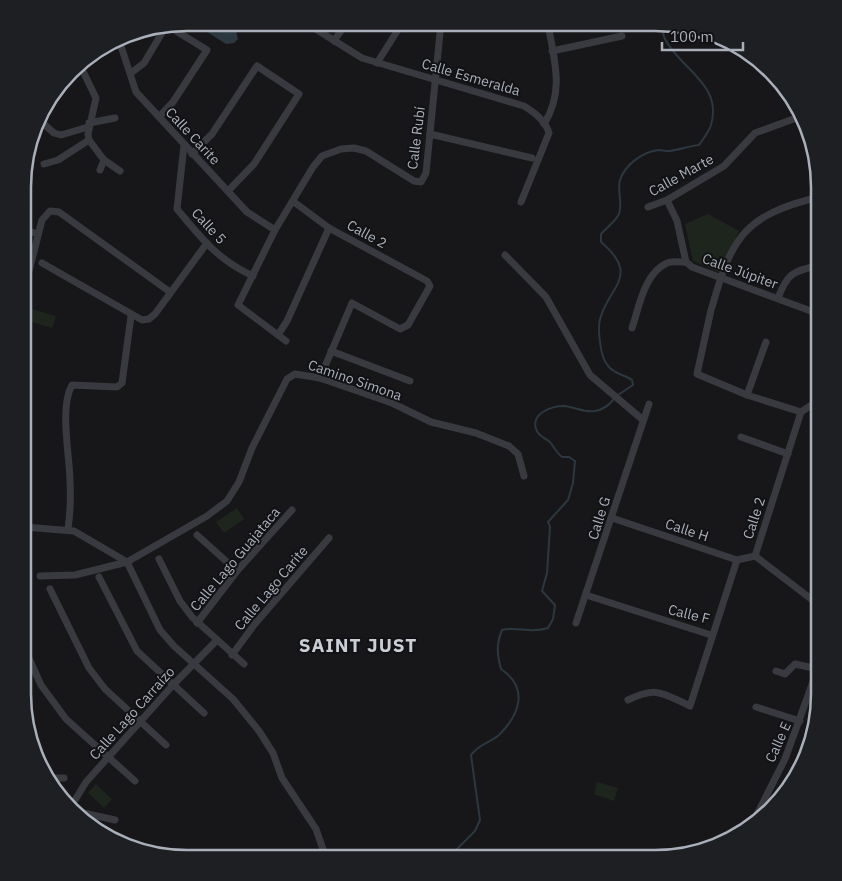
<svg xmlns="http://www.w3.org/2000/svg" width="842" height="881" font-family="'IBM Plex Sans',sans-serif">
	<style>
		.green { fill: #1d251d }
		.water { fill: #2c383f }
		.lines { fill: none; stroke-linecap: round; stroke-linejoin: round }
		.stream { stroke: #2c383f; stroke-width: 2 }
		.minor { stroke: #383a3f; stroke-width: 7 }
		.labels { text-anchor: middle; stroke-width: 4; stroke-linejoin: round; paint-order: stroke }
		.street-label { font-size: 14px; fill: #a9b0ba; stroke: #121215 }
		.district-label { font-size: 19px; font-weight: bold; letter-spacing: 1px; fill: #caced6; stroke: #121215 }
		.rim { fill: none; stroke: #a9b0ba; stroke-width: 2.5 }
	</style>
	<rect width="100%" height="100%" fill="#17171a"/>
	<g class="green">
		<polygon points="708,214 739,231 721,270 718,272 693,261 685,224"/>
		<polygon points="28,308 56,316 52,328 25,320"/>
		<polygon points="237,508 244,519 224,533 216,522"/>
		<polygon points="597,782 618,788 614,801 594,794"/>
		<polygon points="96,784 112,799 104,808 88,793"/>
	</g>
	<polygon class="water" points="193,23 234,23 238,39 234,43 226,44"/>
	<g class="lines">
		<g class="stream">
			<path d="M618,395L633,385L632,380C625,375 615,374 609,367C603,361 601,351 600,342C599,335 598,327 600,319C609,286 641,276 601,242V234C607,227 615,222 619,214C623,204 617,191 620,180C625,165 642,152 658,150C661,150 665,151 669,151C679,150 689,146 699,145C703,139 709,132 711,125C723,84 680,69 665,39C663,35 662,29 661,24"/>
			<path d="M448,858L475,831L480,820L471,755C480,743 490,743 499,735C520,714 529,688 501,669C497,654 496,644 502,630C519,626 529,634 548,628L553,619L555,605L542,591L547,573L550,527L548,522L568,500L573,483L575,461L569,457H562C557,453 554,447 550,442C545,438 538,436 536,429C531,413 552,406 564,406C575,407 585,413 595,411C603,410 609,405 614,399"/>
		</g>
		<g class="minor">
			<path d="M306,23L362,58L524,106C534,112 546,122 549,133L521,202"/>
			<polyline points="119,40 136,92 247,212 275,230"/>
			<polyline points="334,41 346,23"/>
			<polyline points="552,51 622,36"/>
			<polyline points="79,63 96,98 88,134 89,140 104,160 100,170"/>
			<polyline points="377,63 401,25"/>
			<polyline points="131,73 144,63 166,26"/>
			<polyline points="791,95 798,118"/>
			<polyline points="159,117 173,102 207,50 168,26"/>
			<polyline points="39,120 54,133 61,135 88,127"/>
			<polyline points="89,123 115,118"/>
			<path d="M544,124C565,91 554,60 548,24"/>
			<polyline points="430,134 532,158"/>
			<path d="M184,145L177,209C202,239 218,260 253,276"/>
			<polyline points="192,154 212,134 257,66 299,94 254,164 228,191"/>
			<polyline points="104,160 120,171"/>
			<polyline points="44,164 58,160 89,140"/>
			<polyline points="667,200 677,221 686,262 692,267 819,314"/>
			<polyline points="294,202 329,228 427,281 430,286 408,325 400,329 352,303 320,378"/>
			<polyline points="648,207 667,200 724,166 755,133 799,117"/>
			<polyline points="25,230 38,234"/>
			<polyline points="505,255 546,297 590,375 643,420"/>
			<polyline points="42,263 142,320 149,319 155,314 207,243"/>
			<polyline points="25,287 42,220 50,211 59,212 170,292"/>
			<path d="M778,298C788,272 793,272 819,265"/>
			<path d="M712,307C732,236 745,215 819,197"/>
			<polyline points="711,310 697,374 747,395 801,412"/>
			<path d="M632,328C639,308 644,273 667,263C672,261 681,262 686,262"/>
			<polyline points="278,335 287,321 329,228"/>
			<polyline points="286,341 238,305 275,230 313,167 322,156 341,149 354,148 366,151 414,181 421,182 426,173 441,23"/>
			<polyline points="331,351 410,381"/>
			<polyline points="747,395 766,342"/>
			<polyline points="741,437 788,454"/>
			<polyline points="612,518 737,560 755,556"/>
			<polyline points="24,527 74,531 127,562 160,630 174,646 233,699 259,731 273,753 282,778 316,829 326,858"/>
			<path d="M68,529C70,514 71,498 70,482C70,456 59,408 72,385L117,387L122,383L131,316"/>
			<polyline points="197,535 237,571"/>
			<polyline points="755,556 801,412 819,400"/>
			<polyline points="755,556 819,605"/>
			<polyline points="159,559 180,601 192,617 244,664"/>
			<polyline points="40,576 75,575 127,562 207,516 227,501 239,482 252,448 287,379 295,374 320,378 392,403 431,422 476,433 509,446 518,454 524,476"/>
			<polyline points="99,577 137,651 204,713"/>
			<polyline points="50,589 89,668 105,689 166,745"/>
			<polyline points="586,595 711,635"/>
			<polyline points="197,623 237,571 292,510"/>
			<polyline points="576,623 649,404"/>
			<polyline points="23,645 41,685 66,719 135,781"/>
			<polyline points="232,655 254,625 329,538"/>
			<polyline points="776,671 785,674 795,664 818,669"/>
			<path d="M628,700C657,686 662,693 690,706L737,560"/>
			<polyline points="756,707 800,721"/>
			<polyline points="31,730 33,730"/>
			<polyline points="48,778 64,778"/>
			<polyline points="72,805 86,782 173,685 216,641"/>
			<polyline points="79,812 115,820"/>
			<polyline points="751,826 785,759 819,665"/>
		</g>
	</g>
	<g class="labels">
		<g class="street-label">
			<text transform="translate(471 77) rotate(16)" y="5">Calle Esmeralda</text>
			<text transform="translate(193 136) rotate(47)" y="5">Calle Carite</text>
			<text transform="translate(416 138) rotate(-83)" y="5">Calle Rubí</text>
			<text transform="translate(681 175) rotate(-29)" y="5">Calle Marte</text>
			<text transform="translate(209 226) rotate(47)" y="5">Calle 5</text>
			<text transform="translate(367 234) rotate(29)" y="5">Calle 2</text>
			<text transform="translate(740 271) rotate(20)" y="5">Calle Júpiter</text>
			<text transform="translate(355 380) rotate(19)" y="5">Camino Simona</text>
			<text transform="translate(599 518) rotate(-72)" y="5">Calle G</text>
			<text transform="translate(754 518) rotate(-72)" y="5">Calle 2</text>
			<text transform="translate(687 530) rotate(18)" y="5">Calle H</text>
			<text transform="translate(235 559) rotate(-50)" y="5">Calle Lago Guajataca</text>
			<text transform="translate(271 588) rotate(-50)" y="5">Calle Lago Carite</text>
			<text transform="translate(689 614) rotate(14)" y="5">Calle F</text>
			<text transform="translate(132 713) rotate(-48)" y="5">Calle Lago Carraízo</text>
			<text transform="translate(778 742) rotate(-66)" y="5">Calle E</text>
		</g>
		<g class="district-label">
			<text x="358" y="652">SAINT JUST</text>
		</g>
	</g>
	<path d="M0 0H842V881H0ZM187 31H655A156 156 0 0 1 811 187V694A156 156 0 0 1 655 850H187A156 156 0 0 1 31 694V187A156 156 0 0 1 187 31Z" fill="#1e1f22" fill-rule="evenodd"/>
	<path class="rim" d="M187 31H655A156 156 0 0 1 811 187V694A156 156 0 0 1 655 850H187A156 156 0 0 1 31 694V187A156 156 0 0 1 187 31Z"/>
	<path d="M662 42v8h81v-8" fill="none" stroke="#a9b0ba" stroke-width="2.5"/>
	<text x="670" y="42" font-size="15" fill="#a9b0ba" stroke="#121215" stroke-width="4" paint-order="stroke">100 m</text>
</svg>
